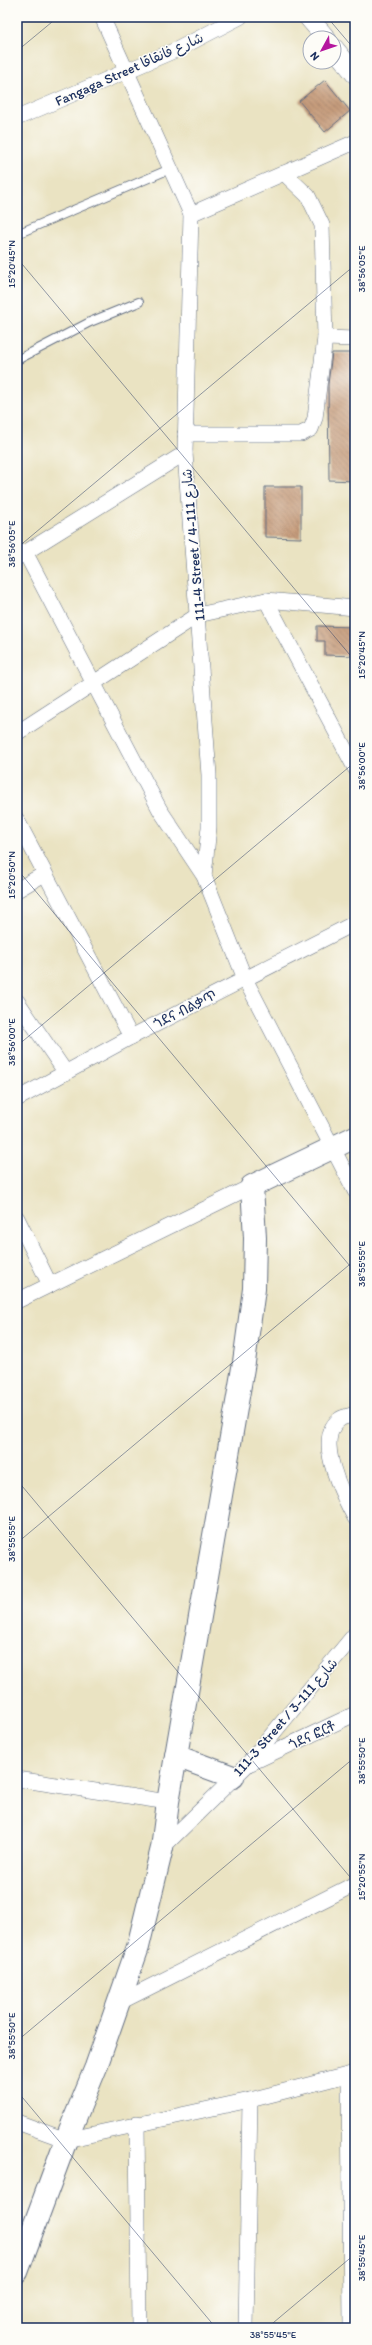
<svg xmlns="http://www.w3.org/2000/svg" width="372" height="2345" font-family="Itim,'Playpen Sans Arabic','Noto Sans Ethiopic',sans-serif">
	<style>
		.building { fill: url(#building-back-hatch) }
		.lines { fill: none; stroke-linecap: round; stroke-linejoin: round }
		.service-casing { stroke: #636e81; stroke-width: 10 }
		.minor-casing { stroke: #636e81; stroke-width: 16 }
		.tertiary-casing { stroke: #636e81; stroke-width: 20 }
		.secondary-casing { stroke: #636e81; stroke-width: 24 }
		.service { stroke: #fff; stroke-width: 8 }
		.minor { stroke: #fff; stroke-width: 15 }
		.tertiary { stroke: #fff; stroke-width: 19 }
		.secondary { stroke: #fff; stroke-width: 22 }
		.ticks { fill: none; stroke: #1b2f5e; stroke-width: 1; stroke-opacity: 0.45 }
		.labels { text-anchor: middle; stroke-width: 3; stroke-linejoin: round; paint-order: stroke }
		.street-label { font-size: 14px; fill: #1b2f5e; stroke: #fdfcf7 }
		.neatline { fill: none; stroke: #1b2f5e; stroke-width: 1.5 }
		.ticks-label { font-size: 10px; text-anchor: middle; fill: #1b2f5e }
	</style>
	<defs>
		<pattern id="building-back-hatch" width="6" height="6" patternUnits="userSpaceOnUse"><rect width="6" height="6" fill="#c69c7c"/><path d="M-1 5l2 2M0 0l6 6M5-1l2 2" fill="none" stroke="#a08069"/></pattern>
	</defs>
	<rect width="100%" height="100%" fill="#fdfcf7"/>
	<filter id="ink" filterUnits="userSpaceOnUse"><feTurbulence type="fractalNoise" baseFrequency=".025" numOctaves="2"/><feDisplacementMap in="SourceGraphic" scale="8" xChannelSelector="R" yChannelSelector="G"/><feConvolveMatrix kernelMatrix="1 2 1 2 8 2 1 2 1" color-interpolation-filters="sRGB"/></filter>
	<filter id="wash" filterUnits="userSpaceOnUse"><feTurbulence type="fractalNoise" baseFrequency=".012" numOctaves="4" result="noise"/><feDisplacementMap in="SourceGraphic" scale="16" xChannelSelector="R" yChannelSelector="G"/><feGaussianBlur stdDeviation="0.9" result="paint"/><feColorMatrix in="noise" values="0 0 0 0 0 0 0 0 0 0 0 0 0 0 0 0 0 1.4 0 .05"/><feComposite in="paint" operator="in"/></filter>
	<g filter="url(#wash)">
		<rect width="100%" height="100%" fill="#eae3c2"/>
		<g id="blocks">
			<g class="building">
				<polygon points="325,80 350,111 325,132 299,101"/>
				<polygon points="332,353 355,353 355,481 329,480 328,384"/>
				<polygon points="265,487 301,487 301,538 265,537"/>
				<polygon points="317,626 355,627 355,656 325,655 325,641 317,641"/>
			</g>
		</g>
	</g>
	<g filter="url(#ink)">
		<use href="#blocks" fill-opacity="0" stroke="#636e81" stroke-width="1"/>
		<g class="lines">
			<defs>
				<g id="service">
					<polyline points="17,234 170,169"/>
					<polyline points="17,360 90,322 139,302"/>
				</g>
				<g id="minor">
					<polyline points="102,17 191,214 185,453 209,775 209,827 204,876"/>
					<polyline points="17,118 178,49 240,17"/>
					<polyline points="191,214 355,142"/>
					<polyline points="325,338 355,339"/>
					<polyline points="185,434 301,434 311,429 315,418 325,338 322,225 308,196 284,173"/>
					<polyline points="25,552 160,810 204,876 245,979 355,1191"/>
					<polyline points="18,557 185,453"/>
					<polyline points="266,600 355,768"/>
					<polyline points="17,733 198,615 266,600 355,608"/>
					<polyline points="17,820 131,1037"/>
					<polyline points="17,890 44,874"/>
					<polyline points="17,1001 66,1073"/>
					<polyline points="17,1099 131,1037 355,923"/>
					<polyline points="17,1218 50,1285"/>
					<polyline points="17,1301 252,1186"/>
					<path d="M355,1414C351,1416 344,1416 340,1419C313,1438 343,1496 355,1518"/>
					<polyline points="251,1763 355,1714"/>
					<polyline points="17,1779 168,1802"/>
					<polyline points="162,1848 247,1765 355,1634"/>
					<polyline points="120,2002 355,1884"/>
					<polyline points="349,2075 351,2328"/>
					<polyline points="17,2122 66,2140 250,2100 355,2073"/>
					<polyline points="137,2123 139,2328"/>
					<polyline points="246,2328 250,2100"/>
				</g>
				<g id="tertiary">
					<polyline points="308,17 326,38"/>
					<polyline points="334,48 355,74"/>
				</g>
				<g id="secondary">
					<polyline points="176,1756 233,1777"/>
					<polyline points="17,2272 66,2140 96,2067 138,1947 162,1848 168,1802 244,1362 254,1289 255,1238 252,1186 355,1137"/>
				</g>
			</defs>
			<use href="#service" class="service-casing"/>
			<use href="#minor" class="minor-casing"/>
			<use href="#tertiary" class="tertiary-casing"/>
			<use href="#secondary" class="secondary-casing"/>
			<use href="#service" class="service"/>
			<use href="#minor" class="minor"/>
			<use href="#tertiary" class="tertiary"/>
			<use href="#secondary" class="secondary"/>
		</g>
	</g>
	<path class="ticks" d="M327,17L355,50M17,51L58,17M17,258L355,661M17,548L355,265M17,869L355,1272M17,1046L355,762M17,1480L355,1883M17,1543L355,1260M17,2041L355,1757M17,2091L216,2328M267,2328L355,2254"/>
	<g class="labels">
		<g class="street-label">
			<text transform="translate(129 69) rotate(-24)" y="5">Fangaga Street شارع فانقاقا</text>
			<text transform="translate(193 545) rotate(-95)" y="5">111-4 Street / شارع 111-4</text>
			<text transform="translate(185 1009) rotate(-27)" y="5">ጎደና ብልቃጥ</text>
			<text transform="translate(285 1717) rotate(-49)" y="5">111-3 Street / شارع 111-3</text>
			<text transform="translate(312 1735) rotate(-25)" y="5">ጎደና ፎርቶ</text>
		</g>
	</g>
	<rect width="372" height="2345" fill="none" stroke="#fdfcf7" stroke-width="44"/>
	<g transform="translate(322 50) rotate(230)"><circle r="19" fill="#fdfcf7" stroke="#a3aaba"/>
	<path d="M0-3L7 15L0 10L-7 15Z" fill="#b5179e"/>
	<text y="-6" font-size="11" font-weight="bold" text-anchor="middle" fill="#1b2f5e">N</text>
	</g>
	<rect x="22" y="22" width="328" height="2301" class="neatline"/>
	<g class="ticks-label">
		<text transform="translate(11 264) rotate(-90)" y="4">15°20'45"N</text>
		<text transform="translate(361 269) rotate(-90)" y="4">38°56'05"E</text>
		<text transform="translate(11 544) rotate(-90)" y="4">38°56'05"E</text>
		<text transform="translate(361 655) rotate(-90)" y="4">15°20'45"N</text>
		<text transform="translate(361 766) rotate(-90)" y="4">38°56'00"E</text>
		<text transform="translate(11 875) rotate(-90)" y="4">15°20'50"N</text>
		<text transform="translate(11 1042) rotate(-90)" y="4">38°56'00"E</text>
		<text transform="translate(361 1264) rotate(-90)" y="4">38°55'55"E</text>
		<text transform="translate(11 1539) rotate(-90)" y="4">38°55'55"E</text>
		<text transform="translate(361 1761) rotate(-90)" y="4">38°55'50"E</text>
		<text transform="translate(361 1877) rotate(-90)" y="4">15°20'55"N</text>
		<text transform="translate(11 2036) rotate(-90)" y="4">38°55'50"E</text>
		<text transform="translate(361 2258) rotate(-90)" y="4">38°55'45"E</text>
		<text x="273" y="2338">38°55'45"E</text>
	</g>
</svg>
